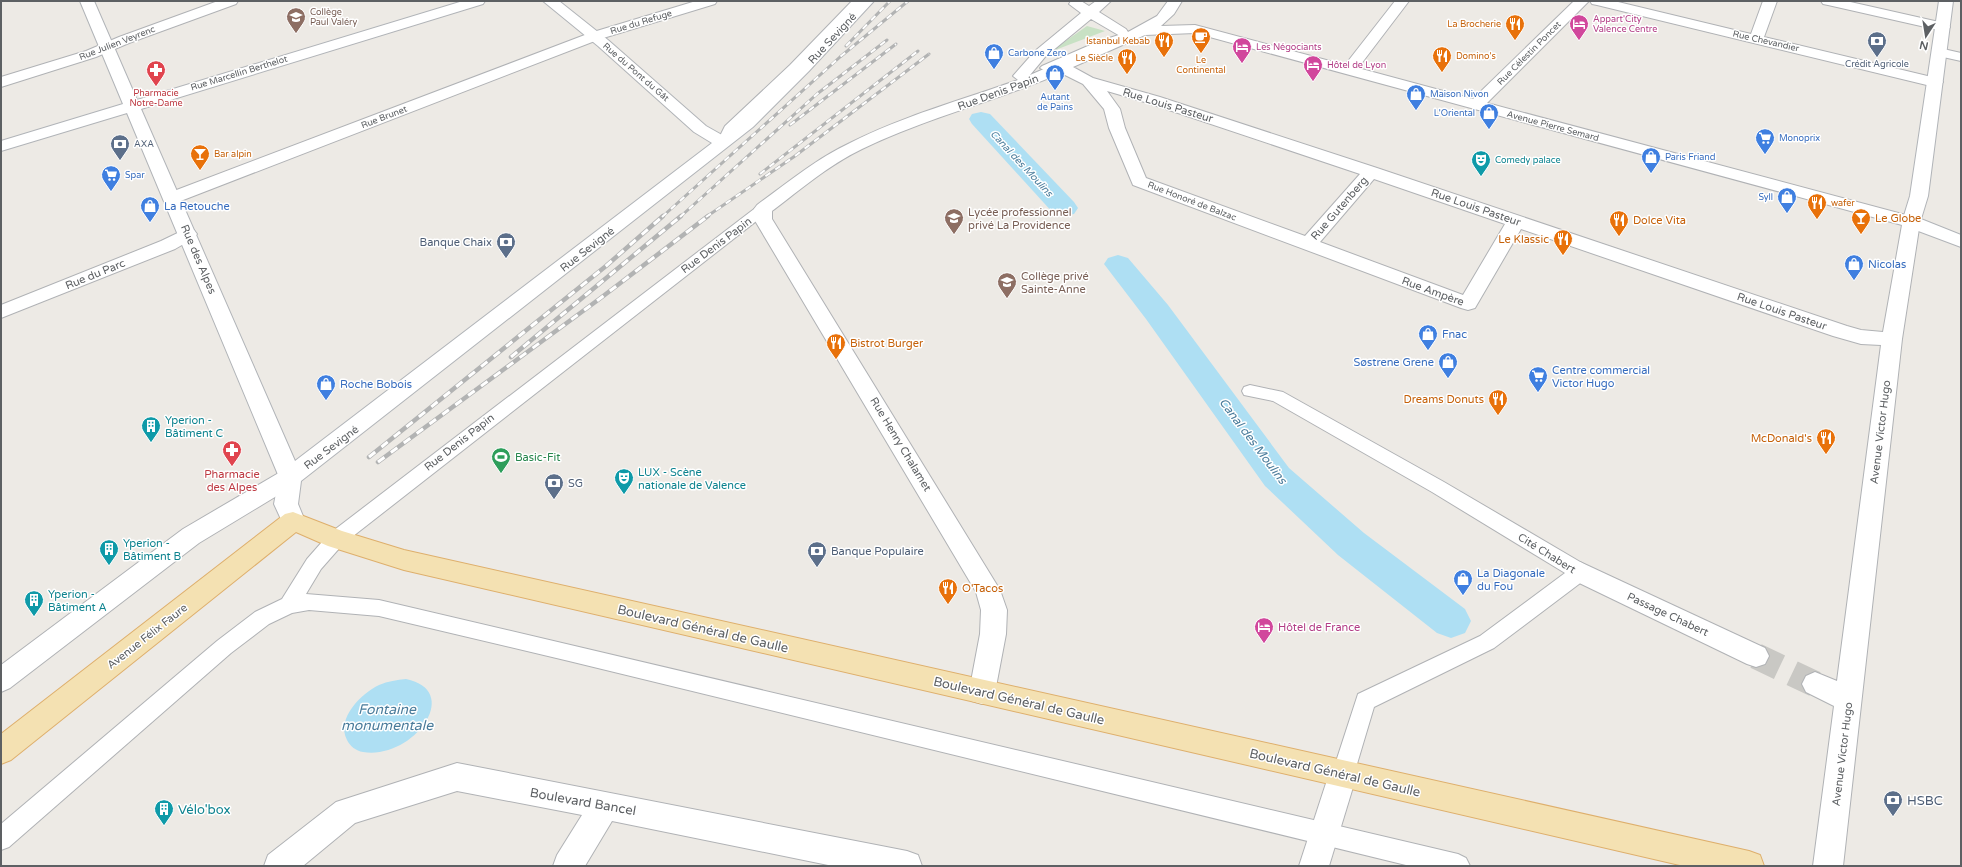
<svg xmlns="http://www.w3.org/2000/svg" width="1962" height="867" font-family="'Varela Round',sans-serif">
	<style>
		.green { fill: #c8e1c4 }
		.water { fill: #aedff3 }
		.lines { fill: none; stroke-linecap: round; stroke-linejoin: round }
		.canal { fill: #aedff3; fill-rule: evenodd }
		.street-tunnel { stroke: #c9c8c4; stroke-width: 26; stroke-dasharray: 26 14; stroke-linecap: butt }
		.lane-casing { stroke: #b0b2b5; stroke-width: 2 }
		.street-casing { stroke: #b0b2b5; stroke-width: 2 }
		.secondary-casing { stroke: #b1b4b8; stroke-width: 2 }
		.primary-casing { stroke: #deaf6c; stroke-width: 2 }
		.lane { fill: #fff; fill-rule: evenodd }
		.street { fill: #fff; fill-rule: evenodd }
		.secondary { fill: #fff; fill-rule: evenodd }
		.primary { fill: #f4e1b2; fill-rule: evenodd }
		.rail-far1-casing { stroke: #b2b3b3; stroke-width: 3 }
		.rail-casing { stroke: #b2b3b3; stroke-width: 4.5 }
		.rail-far1 { stroke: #fff; stroke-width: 2; stroke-dasharray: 6; stroke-linecap: butt }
		.rail { stroke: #fff; stroke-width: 3; stroke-dasharray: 8; stroke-linecap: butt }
		.labels { text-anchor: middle; stroke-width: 3; stroke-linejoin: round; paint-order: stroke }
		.far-education-label { font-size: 9px; fill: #785e54; stroke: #fff; text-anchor: start }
		.far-hotel-label { font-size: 9px; fill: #b23c85; stroke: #fff; text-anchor: start }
		.far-street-label { font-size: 9px; fill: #5d6063; stroke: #fff }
		.far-food-label { font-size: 9px; fill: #c56008; stroke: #fff; text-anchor: end }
		.far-shop-label { font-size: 9px; fill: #366cbe; stroke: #fff; text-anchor: start }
		.far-service-label { font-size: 9px; fill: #4e5e75; stroke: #fff }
		.far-health-label { font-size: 9px; fill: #be3a42; stroke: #fff }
		.far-culture-label { font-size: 9px; fill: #0d838f; stroke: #fff; text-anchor: start }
		.far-water-label { font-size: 10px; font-style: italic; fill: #4a7c9b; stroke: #fff }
		.street-label { font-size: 11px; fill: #5d6063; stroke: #fff }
		.shop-label { font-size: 11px; fill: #366cbe; stroke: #fff; text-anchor: start }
		.education-label { font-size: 11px; fill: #785e54; stroke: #fff; text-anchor: start }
		.food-label { font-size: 11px; fill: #c56008; stroke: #fff; text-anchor: start }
		.service-label { font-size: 11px; fill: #4e5e75; stroke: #fff; text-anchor: start }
		.culture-label { font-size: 11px; fill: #0d838f; stroke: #fff; text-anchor: start }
		.leisure-label { font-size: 11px; fill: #27864d; stroke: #fff; text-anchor: start }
		.health-label { font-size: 11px; fill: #be3a42; stroke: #fff }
		.hotel-label { font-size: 11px; fill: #b23c85; stroke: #fff; text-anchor: start }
		.water-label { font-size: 12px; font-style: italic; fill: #4a7c9b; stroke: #fff }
		.near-street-label { font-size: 13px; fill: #5d6063; stroke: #fff }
		.near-service-label { font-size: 13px; fill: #4e5e75; stroke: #fff; text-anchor: start }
		.near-culture-label { font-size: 13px; fill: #0d838f; stroke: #fff; text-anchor: start }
		.near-water-label { font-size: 14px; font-style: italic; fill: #4a7c9b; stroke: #fff }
	</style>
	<rect width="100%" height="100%" fill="#edeae5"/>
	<polygon class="green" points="1087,26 1105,31 1050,52"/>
	<path class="water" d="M406,679C464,691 413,760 363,752C356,751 350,746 347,740C336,718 361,694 379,685C388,681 397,680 406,679Z"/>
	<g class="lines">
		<g class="canal">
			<polygon points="981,112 990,114 1074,202 1078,208 1074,214 1064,216 1054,214 972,124 969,119 972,114"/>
			<polygon points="1118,255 1128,258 1168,305 1289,468 1364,533 1465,609 1471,621 1465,633 1451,638 1437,633 1338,555 1265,486 1146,319 1104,264 1108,258"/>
		</g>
		<polyline class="street-tunnel" points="1756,656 1815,684"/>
		<defs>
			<g id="lane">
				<polygon points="852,1 863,1 798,69 735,131 727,145 719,145 717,142 725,126 790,65"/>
				<polygon points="1128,32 1132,33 1134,35 1132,37 1105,46 1050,70 1046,71 1040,68 1042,66 1097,42"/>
				<polygon points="763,205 768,206 770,209 768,212 343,544 321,569 306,594 379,600 1458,854 1466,858 1470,866 1410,866 569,661 379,616 309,610 292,613 269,624 231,653 9,847 1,850 1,824 217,641 255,612 282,599 307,559 329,534 758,206"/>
				<polygon points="1250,385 1283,392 1444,482 1587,566 1590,572 1587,578 1494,648 1374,707 1354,774 1351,781 1343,784 1335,781 1332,774 1358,694 1480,636 1565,573 1432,492 1273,401 1244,395 1242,391 1244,387"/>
			</g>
			<g id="street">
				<polygon points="218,1 238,1 236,4 129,43 96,57 1,87 1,77 86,51 119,37"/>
				<polygon points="696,1 717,1 715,4 600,39 178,202 172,203 166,202 163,198 166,194 590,33"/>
				<path d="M1071,1H1081L1089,6L1096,1H1111L1099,12L1126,29L1128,32L1157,16L1168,1H1182L1174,14L1161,26L1195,25L1345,65L1395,1H1409L1358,68L1473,99L1574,1H1589L1487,103L1917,218L1920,222L1902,339L1843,866H1813L1834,706L1806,692L1802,684L1806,676L1815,672L1837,681L1881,345L1861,344L1833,336L1521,229L1475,308L1468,310L1461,308L1133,185L1109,128L1104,109L1083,84L1061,73C996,101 926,118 862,149C829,165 801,189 772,211V219L1000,590L1007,610L1006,634L995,692L992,701L982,704L972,701L969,692L980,634L981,610L976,592L754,219V209L757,205C787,183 816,159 850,143C903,116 962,100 1018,80L1013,76L1035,51L1081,13L1069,4ZM1091,19L1120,36L1030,75L1045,57ZM1195,33L1902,225L1883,332L1861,330L1847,326L1377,168L1160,97L1093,78L1073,67L1145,35ZM1107,91L1148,103L1360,174L1305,236L1146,178L1125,128L1120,109ZM1374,179L1505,224L1463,295L1320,242Z"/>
				<polygon points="1590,1 1614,1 1751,34 1763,1 1777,1 1764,37 1940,79 1943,82 1940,85 1935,87 1597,5 1592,4"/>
				<polygon points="1821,1 1846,1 1948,24 1950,27 1948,30 1943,31 1828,5 1823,4"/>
				<polygon points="1939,48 1961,53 1961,61 1934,55 1932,52 1934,49"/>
				<polygon points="188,228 194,230 197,234 194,238 175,249 1,318 1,305 161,241"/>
				<polygon points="290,468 298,471 301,477 298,483 199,543 10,688 1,692 1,665 183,529 282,471"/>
				<polygon points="1580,562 1765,648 1769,656 1765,664 1756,667 1747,664 1571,579 1568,572 1571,565"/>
				<polygon points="1343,760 1353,764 1357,774 1329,866 1299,866 1329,774 1333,764"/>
				<polygon points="457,763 907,851 918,855 922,866 833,866 612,821 585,866 553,866 557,855 582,815 457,791 355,823 303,866 264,866 268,855 336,802"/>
			</g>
			<g id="secondary">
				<path d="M80,1H94L137,100L463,1H485L483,4L141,109L295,461L712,143L694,132L598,46L543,1H559L608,40L706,126L722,135C773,96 816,47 859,1H874L809,71L753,127L301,481L298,504L305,521L301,528L293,530L285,528L274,504L279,477L127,113L1,151V141L123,104Z"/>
				<polygon points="1939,1 1953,1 1928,196 1921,219 1961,235 1961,247 1905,226 1902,222 1910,196"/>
			</g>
			<polygon id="primary" points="293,512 342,531 404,550 1749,851 1760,855 1764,866 1684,866 404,570 328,546 296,532 11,760 1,764 1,734 285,514"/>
		</defs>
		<use href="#lane" class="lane-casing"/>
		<use href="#street" class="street-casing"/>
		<use href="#secondary" class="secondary-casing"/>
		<use href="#primary" class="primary-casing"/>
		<use href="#lane" class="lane"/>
		<use href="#street" class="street"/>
		<use href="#secondary" class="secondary"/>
		<use href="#primary" class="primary"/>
		<defs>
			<g id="rail-far1">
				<polyline points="846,46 890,1"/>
				<polyline points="790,125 896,44"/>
				<polyline points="760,174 918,51"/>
				<polyline points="662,217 840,57 908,1"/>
				<polyline points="680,217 817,94 887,40"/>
				<polyline points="706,217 795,156 929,54"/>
			</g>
			<g id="rail">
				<polyline points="511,357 681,216"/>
				<polyline points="369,457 606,266 663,216"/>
				<polyline points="378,462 602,297 708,216"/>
			</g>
		</defs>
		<use href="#rail-far1" class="rail-far1-casing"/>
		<use href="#rail" class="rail-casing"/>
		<use href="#rail-far1" class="rail-far1"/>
		<use href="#rail" class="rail"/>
	</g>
	<defs>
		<symbol id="school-pin" viewBox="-11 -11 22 30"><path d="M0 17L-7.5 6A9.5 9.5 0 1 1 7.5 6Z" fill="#8d6e63" stroke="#fff"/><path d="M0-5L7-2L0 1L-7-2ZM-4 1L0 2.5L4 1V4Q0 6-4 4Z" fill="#fff"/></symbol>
		<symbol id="restaurant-pin" viewBox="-11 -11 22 30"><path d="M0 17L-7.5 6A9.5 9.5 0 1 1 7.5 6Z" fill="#e8710a" stroke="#fff"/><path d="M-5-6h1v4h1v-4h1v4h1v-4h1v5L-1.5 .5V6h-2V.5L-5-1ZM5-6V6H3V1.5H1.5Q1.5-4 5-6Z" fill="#fff"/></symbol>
		<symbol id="hotel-pin" viewBox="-11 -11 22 30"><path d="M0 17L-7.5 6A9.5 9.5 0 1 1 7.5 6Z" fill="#d1479c" stroke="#fff"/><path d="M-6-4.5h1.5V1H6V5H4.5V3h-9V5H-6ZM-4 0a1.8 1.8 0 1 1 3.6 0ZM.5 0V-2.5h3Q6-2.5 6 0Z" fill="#fff"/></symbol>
		<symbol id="cafe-pin" viewBox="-11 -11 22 30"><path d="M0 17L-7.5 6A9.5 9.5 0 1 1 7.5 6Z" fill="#e8710a" stroke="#fff"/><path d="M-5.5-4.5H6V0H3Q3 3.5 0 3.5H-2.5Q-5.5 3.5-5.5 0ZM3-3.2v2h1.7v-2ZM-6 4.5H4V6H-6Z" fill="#fff"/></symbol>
		<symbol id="bank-pin" viewBox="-11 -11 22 30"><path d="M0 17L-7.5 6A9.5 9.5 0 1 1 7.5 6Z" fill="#5c6f8a" stroke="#fff"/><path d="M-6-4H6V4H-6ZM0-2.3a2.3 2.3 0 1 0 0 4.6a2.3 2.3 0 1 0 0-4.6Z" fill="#fff"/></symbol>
		<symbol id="shop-pin" viewBox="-11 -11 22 30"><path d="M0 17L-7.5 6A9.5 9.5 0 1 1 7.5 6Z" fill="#3f7fe0" stroke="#fff"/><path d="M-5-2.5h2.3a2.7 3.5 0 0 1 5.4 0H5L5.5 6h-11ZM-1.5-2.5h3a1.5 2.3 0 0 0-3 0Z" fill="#fff"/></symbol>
		<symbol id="pharmacy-pin" viewBox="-11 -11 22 30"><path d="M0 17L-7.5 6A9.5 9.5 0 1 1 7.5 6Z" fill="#e0444e" stroke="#fff"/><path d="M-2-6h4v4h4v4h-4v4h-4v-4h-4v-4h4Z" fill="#fff"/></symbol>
		<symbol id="supermarket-pin" viewBox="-11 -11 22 30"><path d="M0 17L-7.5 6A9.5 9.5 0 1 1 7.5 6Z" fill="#3f7fe0" stroke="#fff"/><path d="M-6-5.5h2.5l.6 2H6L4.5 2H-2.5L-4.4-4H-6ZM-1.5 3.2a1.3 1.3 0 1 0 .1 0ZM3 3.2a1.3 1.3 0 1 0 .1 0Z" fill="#fff"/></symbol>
		<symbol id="bar-pin" viewBox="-11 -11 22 30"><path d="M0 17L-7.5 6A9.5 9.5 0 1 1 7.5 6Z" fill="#e8710a" stroke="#fff"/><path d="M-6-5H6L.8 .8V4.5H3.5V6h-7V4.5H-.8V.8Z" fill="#fff"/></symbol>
		<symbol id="theatre-pin" viewBox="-11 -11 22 30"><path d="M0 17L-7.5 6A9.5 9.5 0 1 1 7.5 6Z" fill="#0f9aa8" stroke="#fff"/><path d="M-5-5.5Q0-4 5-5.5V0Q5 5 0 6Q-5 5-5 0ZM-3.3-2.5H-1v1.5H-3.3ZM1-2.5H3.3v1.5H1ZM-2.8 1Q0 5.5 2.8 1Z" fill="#fff"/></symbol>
		<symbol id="building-pin" viewBox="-11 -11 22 30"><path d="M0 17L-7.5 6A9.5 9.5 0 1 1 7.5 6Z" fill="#0f9aa8" stroke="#fff"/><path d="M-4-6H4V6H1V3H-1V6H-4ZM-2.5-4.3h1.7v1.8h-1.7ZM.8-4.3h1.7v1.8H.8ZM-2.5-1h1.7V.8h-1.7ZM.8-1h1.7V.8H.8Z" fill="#fff"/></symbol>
		<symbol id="stadium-pin" viewBox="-11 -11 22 30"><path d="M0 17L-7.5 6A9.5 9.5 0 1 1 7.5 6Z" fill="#2e9e5b" stroke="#fff"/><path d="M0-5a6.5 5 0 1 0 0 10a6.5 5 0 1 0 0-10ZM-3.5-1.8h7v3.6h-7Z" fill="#fff"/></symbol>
	</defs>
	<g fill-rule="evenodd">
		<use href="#school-pin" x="285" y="6" width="22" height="30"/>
		<use href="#restaurant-pin" x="1504" y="13" width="22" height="30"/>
		<use href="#hotel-pin" x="1568" y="13" width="22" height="30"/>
		<use href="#cafe-pin" x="1190" y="26" width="22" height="30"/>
		<use href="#restaurant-pin" x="1153" y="30" width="22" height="30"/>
		<use href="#bank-pin" x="1866" y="30" width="22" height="30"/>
		<use href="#hotel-pin" x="1231" y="36" width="22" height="30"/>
		<use href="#shop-pin" x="983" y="42" width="22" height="30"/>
		<use href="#restaurant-pin" x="1431" y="45" width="22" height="30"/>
		<use href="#restaurant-pin" x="1116" y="47" width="22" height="30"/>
		<use href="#hotel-pin" x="1302" y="54" width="22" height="30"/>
		<use href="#pharmacy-pin" x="145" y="59" width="22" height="30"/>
		<use href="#shop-pin" x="1044" y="63" width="22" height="30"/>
		<use href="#shop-pin" x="1405" y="83" width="22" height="30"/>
		<use href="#shop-pin" x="1478" y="102" width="22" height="30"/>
		<use href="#supermarket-pin" x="1754" y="127" width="22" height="30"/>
		<use href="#bank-pin" x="109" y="133" width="22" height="30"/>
		<use href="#bar-pin" x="189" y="143" width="22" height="30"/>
		<use href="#shop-pin" x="1640" y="146" width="22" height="30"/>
		<use href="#theatre-pin" x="1470" y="149" width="22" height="30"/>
		<use href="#supermarket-pin" x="100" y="164" width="22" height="30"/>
		<use href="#shop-pin" x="1776" y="186" width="22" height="30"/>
		<use href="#restaurant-pin" x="1806" y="192" width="22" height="30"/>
		<use href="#shop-pin" x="139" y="195" width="22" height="30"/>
		<use href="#school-pin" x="943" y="207" width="22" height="30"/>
		<use href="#bar-pin" x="1850" y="207" width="22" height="30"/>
		<use href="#restaurant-pin" x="1608" y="209" width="22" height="30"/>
		<use href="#restaurant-pin" x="1552" y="228" width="22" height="30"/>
		<use href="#bank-pin" x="495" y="231" width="22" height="30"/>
		<use href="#shop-pin" x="1843" y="253" width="22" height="30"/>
		<use href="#school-pin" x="996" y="271" width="22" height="30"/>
		<use href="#shop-pin" x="1417" y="323" width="22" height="30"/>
		<use href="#restaurant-pin" x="825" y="332" width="22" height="30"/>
		<use href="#shop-pin" x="1437" y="351" width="22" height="30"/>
		<use href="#supermarket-pin" x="1527" y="365" width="22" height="30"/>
		<use href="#shop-pin" x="315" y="373" width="22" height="30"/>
		<use href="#restaurant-pin" x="1487" y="388" width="22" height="30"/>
		<use href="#building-pin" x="140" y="415" width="22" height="30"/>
		<use href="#restaurant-pin" x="1815" y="427" width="22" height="30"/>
		<use href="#pharmacy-pin" x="221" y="439" width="22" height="30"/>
		<use href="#stadium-pin" x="490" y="446" width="22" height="30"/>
		<use href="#theatre-pin" x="613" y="467" width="22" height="30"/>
		<use href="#bank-pin" x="543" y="472" width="22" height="30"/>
		<use href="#building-pin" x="98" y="538" width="22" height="30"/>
		<use href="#bank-pin" x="806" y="540" width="22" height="30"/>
		<use href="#shop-pin" x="1452" y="568" width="22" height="30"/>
		<use href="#restaurant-pin" x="937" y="577" width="22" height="30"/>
		<use href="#building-pin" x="23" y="589" width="22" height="30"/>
		<use href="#hotel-pin" x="1253" y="616" width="22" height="30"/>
		<use href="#bank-pin" x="1882" y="789" width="22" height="30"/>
		<use href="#building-pin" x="153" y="798" width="22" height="30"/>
	</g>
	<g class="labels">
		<g class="far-education-label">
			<text x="310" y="15">Collège<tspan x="310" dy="10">Paul Valéry</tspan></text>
		</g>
		<g class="far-hotel-label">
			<text x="1593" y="22">Appart'City<tspan x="1593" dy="10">Valence Centre</tspan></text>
			<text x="1256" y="50">Les Négociants</text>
			<text x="1327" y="68">Hôtel de Lyon</text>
		</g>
		<g class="far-street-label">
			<text transform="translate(641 22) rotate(-17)" y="3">Rue du Refuge</text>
			<text transform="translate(1766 41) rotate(13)" y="3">Rue Chevandier</text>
			<text transform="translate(117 43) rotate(-21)" y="3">Rue Julien Veyrenc</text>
			<text transform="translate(1529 53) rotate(-45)" y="3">Rue Célestin Poncet</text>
			<text transform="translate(636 72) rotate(41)" y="3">Rue du Pont du Gât</text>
			<text transform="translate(239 73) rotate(-17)" y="3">Rue Marcellin Berthelot</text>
			<text transform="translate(384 117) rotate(-21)" y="3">Rue Brunet</text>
			<text transform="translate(1553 126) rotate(15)" y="3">Avenue Pierre Semard</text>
			<text transform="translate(1192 201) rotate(21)" y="3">Rue Honoré de Balzac</text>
		</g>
		<g class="far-food-label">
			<text x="1501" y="27">La Brocherie</text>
			<text x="1150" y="44">Istanbul Kebab</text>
			<text x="1456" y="59" text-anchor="start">Domino's</text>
			<text x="1113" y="61">Le Siècle</text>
			<text x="1201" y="63" text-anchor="middle">Le<tspan x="1201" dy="10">Continental</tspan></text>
			<text x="214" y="157" text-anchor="start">Bar alpin</text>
			<text x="1831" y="206" text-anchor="start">wafer</text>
		</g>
		<g class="far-shop-label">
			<text x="1008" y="56">Carbone Zero</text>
			<text x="1430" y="97">Maison Nivon</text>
			<text x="1055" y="100" text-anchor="middle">Autant<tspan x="1055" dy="10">de Pains</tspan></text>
			<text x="1475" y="116" text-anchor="end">L'Oriental</text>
			<text x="1779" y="141">Monoprix</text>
			<text x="1665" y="160">Paris Friand</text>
			<text x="125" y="178">Spar</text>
			<text x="1773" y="200" text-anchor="end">Syll</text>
		</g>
		<g class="far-service-label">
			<text x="1877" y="67">Crédit Agricole</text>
			<text x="134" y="147" text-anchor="start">AXA</text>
		</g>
		<g class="far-health-label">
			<text x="156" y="96">Pharmacie<tspan x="156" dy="10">Notre-Dame</tspan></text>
		</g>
		<g class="far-culture-label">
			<text x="1495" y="163">Comedy palace</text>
		</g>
		<g class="far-water-label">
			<text transform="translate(1022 163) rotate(47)" y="4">Canal des Moulins</text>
		</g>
		<g class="street-label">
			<text transform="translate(832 38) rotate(-47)" y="4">Rue Sevigné</text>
			<text transform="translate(998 92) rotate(-20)" y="4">Rue Denis Papin</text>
			<text transform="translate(1168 105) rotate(17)" y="4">Rue Louis Pasteur</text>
			<text transform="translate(1476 207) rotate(19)" y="4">Rue Louis Pasteur</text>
			<text transform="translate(1339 208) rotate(-49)" y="4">Rue Gutenberg</text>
			<text transform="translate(716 245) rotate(-37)" y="4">Rue Denis Papin</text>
			<text transform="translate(587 249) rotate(-38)" y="4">Rue Sevigné</text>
			<text transform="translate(199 259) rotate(67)" y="4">Rue des Alpes</text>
			<text transform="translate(95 274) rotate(-22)" y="4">Rue du Parc</text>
			<text transform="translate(1433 291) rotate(20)" y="4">Rue Ampère</text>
			<text transform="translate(1782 311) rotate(19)" y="4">Rue Louis Pasteur</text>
			<text transform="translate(1880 432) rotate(-83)" y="4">Avenue Victor Hugo</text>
			<text transform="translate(459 442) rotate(-38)" y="4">Rue Denis Papin</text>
			<text transform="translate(901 444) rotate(59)" y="4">Rue Henry Chalamet</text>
			<text transform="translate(331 447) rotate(-37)" y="4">Rue Sevigné</text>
			<text transform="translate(1547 553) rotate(32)" y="4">Cité Chabert</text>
			<text transform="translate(1668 614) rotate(25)" y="4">Passage Chabert</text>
			<text transform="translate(147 636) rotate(-38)" y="4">Avenue Félix Faure</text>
			<text transform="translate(1842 754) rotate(-83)" y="4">Avenue Victor Hugo</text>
		</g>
		<g class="shop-label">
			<text x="164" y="210">La Retouche</text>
			<text x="1868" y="268">Nicolas</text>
			<text x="1442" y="338">Fnac</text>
			<text x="1434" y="366" text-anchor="end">Søstrene Grene</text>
			<text x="1552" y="374">Centre commercial<tspan x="1552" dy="13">Victor Hugo</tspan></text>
			<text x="340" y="388">Roche Bobois</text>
			<text x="1477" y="577">La Diagonale<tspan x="1477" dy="13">du Fou</tspan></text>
		</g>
		<g class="education-label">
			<text x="968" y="216">Lycée professionnel<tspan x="968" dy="13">privé La Providence</tspan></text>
			<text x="1021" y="280">Collège privé<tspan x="1021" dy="13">Sainte-Anne</tspan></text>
		</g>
		<g class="food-label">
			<text x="1875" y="222">Le Globe</text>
			<text x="1633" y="224">Dolce Vita</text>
			<text x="1549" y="243" text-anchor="end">Le Klassic</text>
			<text x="850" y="347">Bistrot Burger</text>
			<text x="1484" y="403" text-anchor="end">Dreams Donuts</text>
			<text x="1812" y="442" text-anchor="end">McDonald's</text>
			<text x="962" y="592">O'Tacos</text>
		</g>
		<g class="service-label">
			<text x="492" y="246" text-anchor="end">Banque Chaix</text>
			<text x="568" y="487">SG</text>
			<text x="831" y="555">Banque Populaire</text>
		</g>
		<g class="culture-label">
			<text x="165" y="424">Yperion -<tspan x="165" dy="13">Bâtiment C</tspan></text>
			<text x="638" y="476">LUX - Scène<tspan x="638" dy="13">nationale de Valence</tspan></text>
			<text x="123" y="547">Yperion -<tspan x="123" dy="13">Bâtiment B</tspan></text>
			<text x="48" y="598">Yperion -<tspan x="48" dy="13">Bâtiment A</tspan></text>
		</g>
		<g class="leisure-label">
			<text x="515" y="461">Basic-Fit</text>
		</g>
		<g class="health-label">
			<text x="232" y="478">Pharmacie<tspan x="232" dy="13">des Alpes</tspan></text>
		</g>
		<g class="hotel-label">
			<text x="1278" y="631">Hôtel de France</text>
		</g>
		<g class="water-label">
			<text transform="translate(1253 441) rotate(53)" y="4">Canal des Moulins</text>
		</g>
		<g class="near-street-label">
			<text transform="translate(703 628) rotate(13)" y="5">Boulevard Général de Gaulle</text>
			<text transform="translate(1019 700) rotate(13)" y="5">Boulevard Général de Gaulle</text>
			<text transform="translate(1335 772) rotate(13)" y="5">Boulevard Général de Gaulle</text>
			<text transform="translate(583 801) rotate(10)" y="5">Boulevard Bancel</text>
		</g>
		<g class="near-service-label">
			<text x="1907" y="805">HSBC</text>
		</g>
		<g class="near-culture-label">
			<text x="178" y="814">Vélo'box</text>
		</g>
		<g class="near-water-label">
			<text x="387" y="714">Fontaine<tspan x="387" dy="16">monumentale</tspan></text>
		</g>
	</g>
	<rect width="1962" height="867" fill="none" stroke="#5d6063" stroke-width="4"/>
	<g transform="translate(1926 36) rotate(192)" stroke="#ffffff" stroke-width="3" paint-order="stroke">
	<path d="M0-3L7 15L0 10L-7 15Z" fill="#5d6063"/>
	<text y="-6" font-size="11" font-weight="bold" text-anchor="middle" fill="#5d6063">N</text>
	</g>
</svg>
